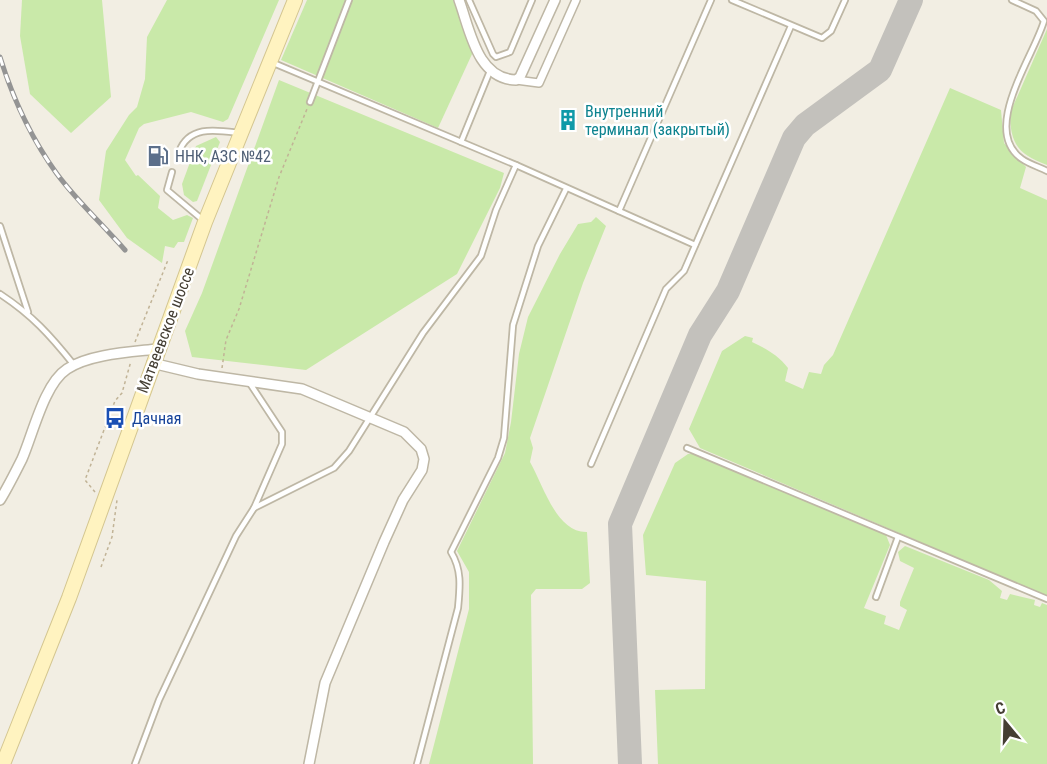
<svg xmlns="http://www.w3.org/2000/svg" width="1047" height="764" font-family="'Roboto Condensed',sans-serif">
	<style>
		.green { fill: #c9e9a9 }
		.lines { fill: none; stroke-linecap: round; stroke-linejoin: round }
		.taxiway { stroke: #c3c1bc; stroke-width: 24 }
		.service-casing { stroke: #beb7a5; stroke-width: 8 }
		.pedestrian-casing { stroke: #beb7a5; stroke-width: 10 }
		.minor-casing { stroke: #beb7a5; stroke-width: 12 }
		.secondary-casing { stroke: #d4c690; stroke-width: 16 }
		.path { stroke: #c1b396; stroke-width: 1.5; stroke-dasharray: 3 3; stroke-linecap: butt }
		.service { stroke: #fff; stroke-width: 4.5 }
		.pedestrian { stroke: #fff; stroke-width: 7 }
		.minor { stroke: #fff; stroke-width: 9 }
		.secondary { stroke: #fff3c0; stroke-width: 14 }
		.rail-casing { stroke: #949494; stroke-width: 5 }
		.rail { stroke: #fff; stroke-width: 3; stroke-dasharray: 9; stroke-linecap: butt }
		.labels { text-anchor: middle; stroke-width: 5; stroke-linejoin: round; paint-order: stroke }
		.culture-label { font-size: 16px; fill: #0d838f; stroke: #fff; text-anchor: start }
		.service-label { font-size: 16px; fill: #4e5e75; stroke: #fff; text-anchor: start }
		.street-label { font-size: 16px; fill: #443e33; stroke: #fff }
		.transit-label { font-size: 16px; fill: #164399; stroke: #fff; text-anchor: start }
	</style>
	<rect width="100%" height="100%" fill="#f2eee3"/>
	<g class="green">
		<polygon points="22,0 102,0 111,97 71,133 30,94 20,36"/>
		<polygon points="167,0 279,0 228,119 223,122 191,112 144,124 139,128 125,160 136,176 138,175 160,196 158,208 173,220 187,215 193,218 184,242 178,242 174,248 165,246 162,263 127,238 99,200 106,151 129,115 137,107 145,79 147,37"/>
		<polygon points="307,0 453,0 473,52 438,128 281,60"/>
		<path d="M1047,29V165C1019,154 1010,145 1010,113Z"/>
		<polygon points="279,80 504,173 500,188 457,274 306,370 192,357 185,331 202,293"/>
		<path d="M950,88L1001,110L1004,143L1026,167L1020,188L1047,200V596L700,448L689,429L722,351L745,336L753,338L752,342C767,349 778,355 788,368L785,381L803,389L809,372L821,374L824,365L833,355Z"/>
		<polygon points="216,137 220,142 197,201 193,202 184,195 182,184 196,146"/>
		<path d="M596,217L606,226L583,283L530,438L533,448L530,462C543,484 556,533 587,532L590,583L582,589H536L531,595L533,764H429L469,609V572L457,551L505,453L511,422L519,354L528,317L560,254L578,224L591,222Z"/>
		<polygon points="688,454 696,454 886,535 890,545 864,608 886,616 884,624 899,630 907,610 900,606 900,602 914,568 900,561 898,552 905,546 989,580 1002,591 1000,598 1007,600 1010,594 1035,600 1034,605 1040,607 1042,603 1047,605 1047,764 658,764 655,690 705,689 706,581 646,575 643,535 675,463"/>
	</g>
	<g class="lines">
		<polyline class="taxiway" points="630,764 620,524 700,335 728,291 794,138 805,125 880,70 911,0"/>
		<defs>
			<g id="service">
				<polyline points="469,0 493,54 496,57 510,52 532,0"/>
				<polyline points="732,0 822,38 831,31 845,0"/>
				<path d="M1012,0L1036,11L1044,21C1034,56 980,130 1022,159C1029,164 1039,167 1047,171"/>
				<polyline points="271,62 516,165 695,245"/>
				<polyline points="310,102 349,0"/>
				<polyline points="461,142 490,71"/>
				<path d="M179,152C189,125 216,130 239,133"/>
				<polyline points="172,172 167,190 204,221"/>
				<polyline points="619,211 711,0"/>
				<polyline points="0,226 28,312"/>
				<path d="M0,294C32,315 50,335 74,365"/>
				<polyline points="249,382 282,432 282,444 254,508"/>
				<polyline points="687,448 1047,599"/>
				<polyline points="591,464 666,289 684,271 791,26"/>
				<polyline points="876,597 898,537"/>
				<polyline points="135,764 159,700 236,536 254,508 334,468 349,451 423,333 481,256 496,210 516,165"/>
				<path d="M417,764L458,608C460,587 462,570 451,552L498,458L504,438L513,325L538,246L566,189"/>
			</g>
			<polyline id="pedestrian" points="516,80 539,83 576,0"/>
			<g id="minor">
				<path d="M459,0C470,30 477,79 516,80L520,77L555,0"/>
				<polyline points="152,363 198,374 302,389 404,432 421,449 424,459 422,470 403,500 384,542 325,683 309,764"/>
				<path d="M0,500C8,487 15,473 22,459C33,434 44,384 67,369C89,354 131,352 157,349"/>
			</g>
			<polyline id="secondary" points="3,764 69,598 205,222 295,0"/>
		</defs>
		<use href="#service" class="service-casing"/>
		<use href="#pedestrian" class="pedestrian-casing"/>
		<use href="#minor" class="minor-casing"/>
		<use href="#secondary" class="secondary-casing"/>
		<g class="path">
			<polyline points="135,342 168,260"/>
			<polyline points="222,368 226,340 239,309 279,177 307,109"/>
			<polyline points="95,492 85,480 115,401 122,393 131,361"/>
			<polyline points="101,567 112,537 117,500"/>
		</g>
		<use href="#service" class="service"/>
		<use href="#pedestrian" class="pedestrian"/>
		<use href="#minor" class="minor"/>
		<use href="#secondary" class="secondary"/>
		<defs>
			<path id="rail" d="M0,57C13,99 31,138 57,174C77,201 103,225 125,250"/>
		</defs>
		<use href="#rail" class="rail-casing"/>
		<use href="#rail" class="rail"/>
	</g>
	<defs>
		<symbol id="building-bare" viewBox="-9 -9 18 18"><path d="M-4-6H4V6H1V3H-1V6H-4ZM-2.5-4.3h1.7v1.8h-1.7ZM.8-4.3h1.7v1.8H.8ZM-2.5-1h1.7V.8h-1.7ZM.8-1h1.7V.8H.8Z" fill="#0f9aa8" stroke="#fff" stroke-width="2.5" paint-order="stroke"/></symbol>
		<symbol id="fuel-bare" viewBox="-9 -9 18 18"><path d="M-5.5-6h7V0h2V4h1.3V-2.5L3-4.5l.8-.8L6-3V5H2.5V1h-1V6h-7ZM-4.2-4.7v3.2H.2V-4.7Z" fill="#5c6f8a" stroke="#fff" stroke-width="2.5" paint-order="stroke"/></symbol>
		<symbol id="bus-bare" viewBox="-9 -9 18 18"><path d="M-5-6H5V4H4V6H2V4H-2V6H-4V4H-5ZM-3.5-4V0h7V-4ZM-3.5 1.2v1.5H-2V1.2ZM2 1.2v1.5H3.5V1.2Z" fill="#1a4fb4" stroke="#fff" stroke-width="2.5" paint-order="stroke"/></symbol>
	</defs>
	<g fill-rule="evenodd">
		<use href="#building-bare" x="553" y="105" width="30" height="30"/>
		<use href="#fuel-bare" x="143" y="141" width="30" height="30"/>
		<use href="#bus-bare" x="100" y="403" width="30" height="30"/>
	</g>
	<g class="labels">
		<g class="culture-label">
			<text x="585" y="117">Внутренний<tspan x="585" dy="18">терминал (закрытый)</tspan></text>
		</g>
		<g class="service-label">
			<text x="175" y="162">ННК, АЗС №42</text>
		</g>
		<g class="street-label">
			<text transform="translate(165 330) rotate(-69)" y="6">Матвеевское шоссе</text>
		</g>
		<g class="transit-label">
			<text x="132" y="424">Дачная</text>
		</g>
	</g>
	<g transform="translate(1005 722) rotate(341)" stroke="#ffffff" stroke-width="4.5" paint-order="stroke">
	<path d="M0-4.5L10 22L0 15L-10 22Z" fill="#443e33"/>
	<text y="-9" font-size="16" font-weight="bold" text-anchor="middle" fill="#443e33">С</text>
	</g>
</svg>
